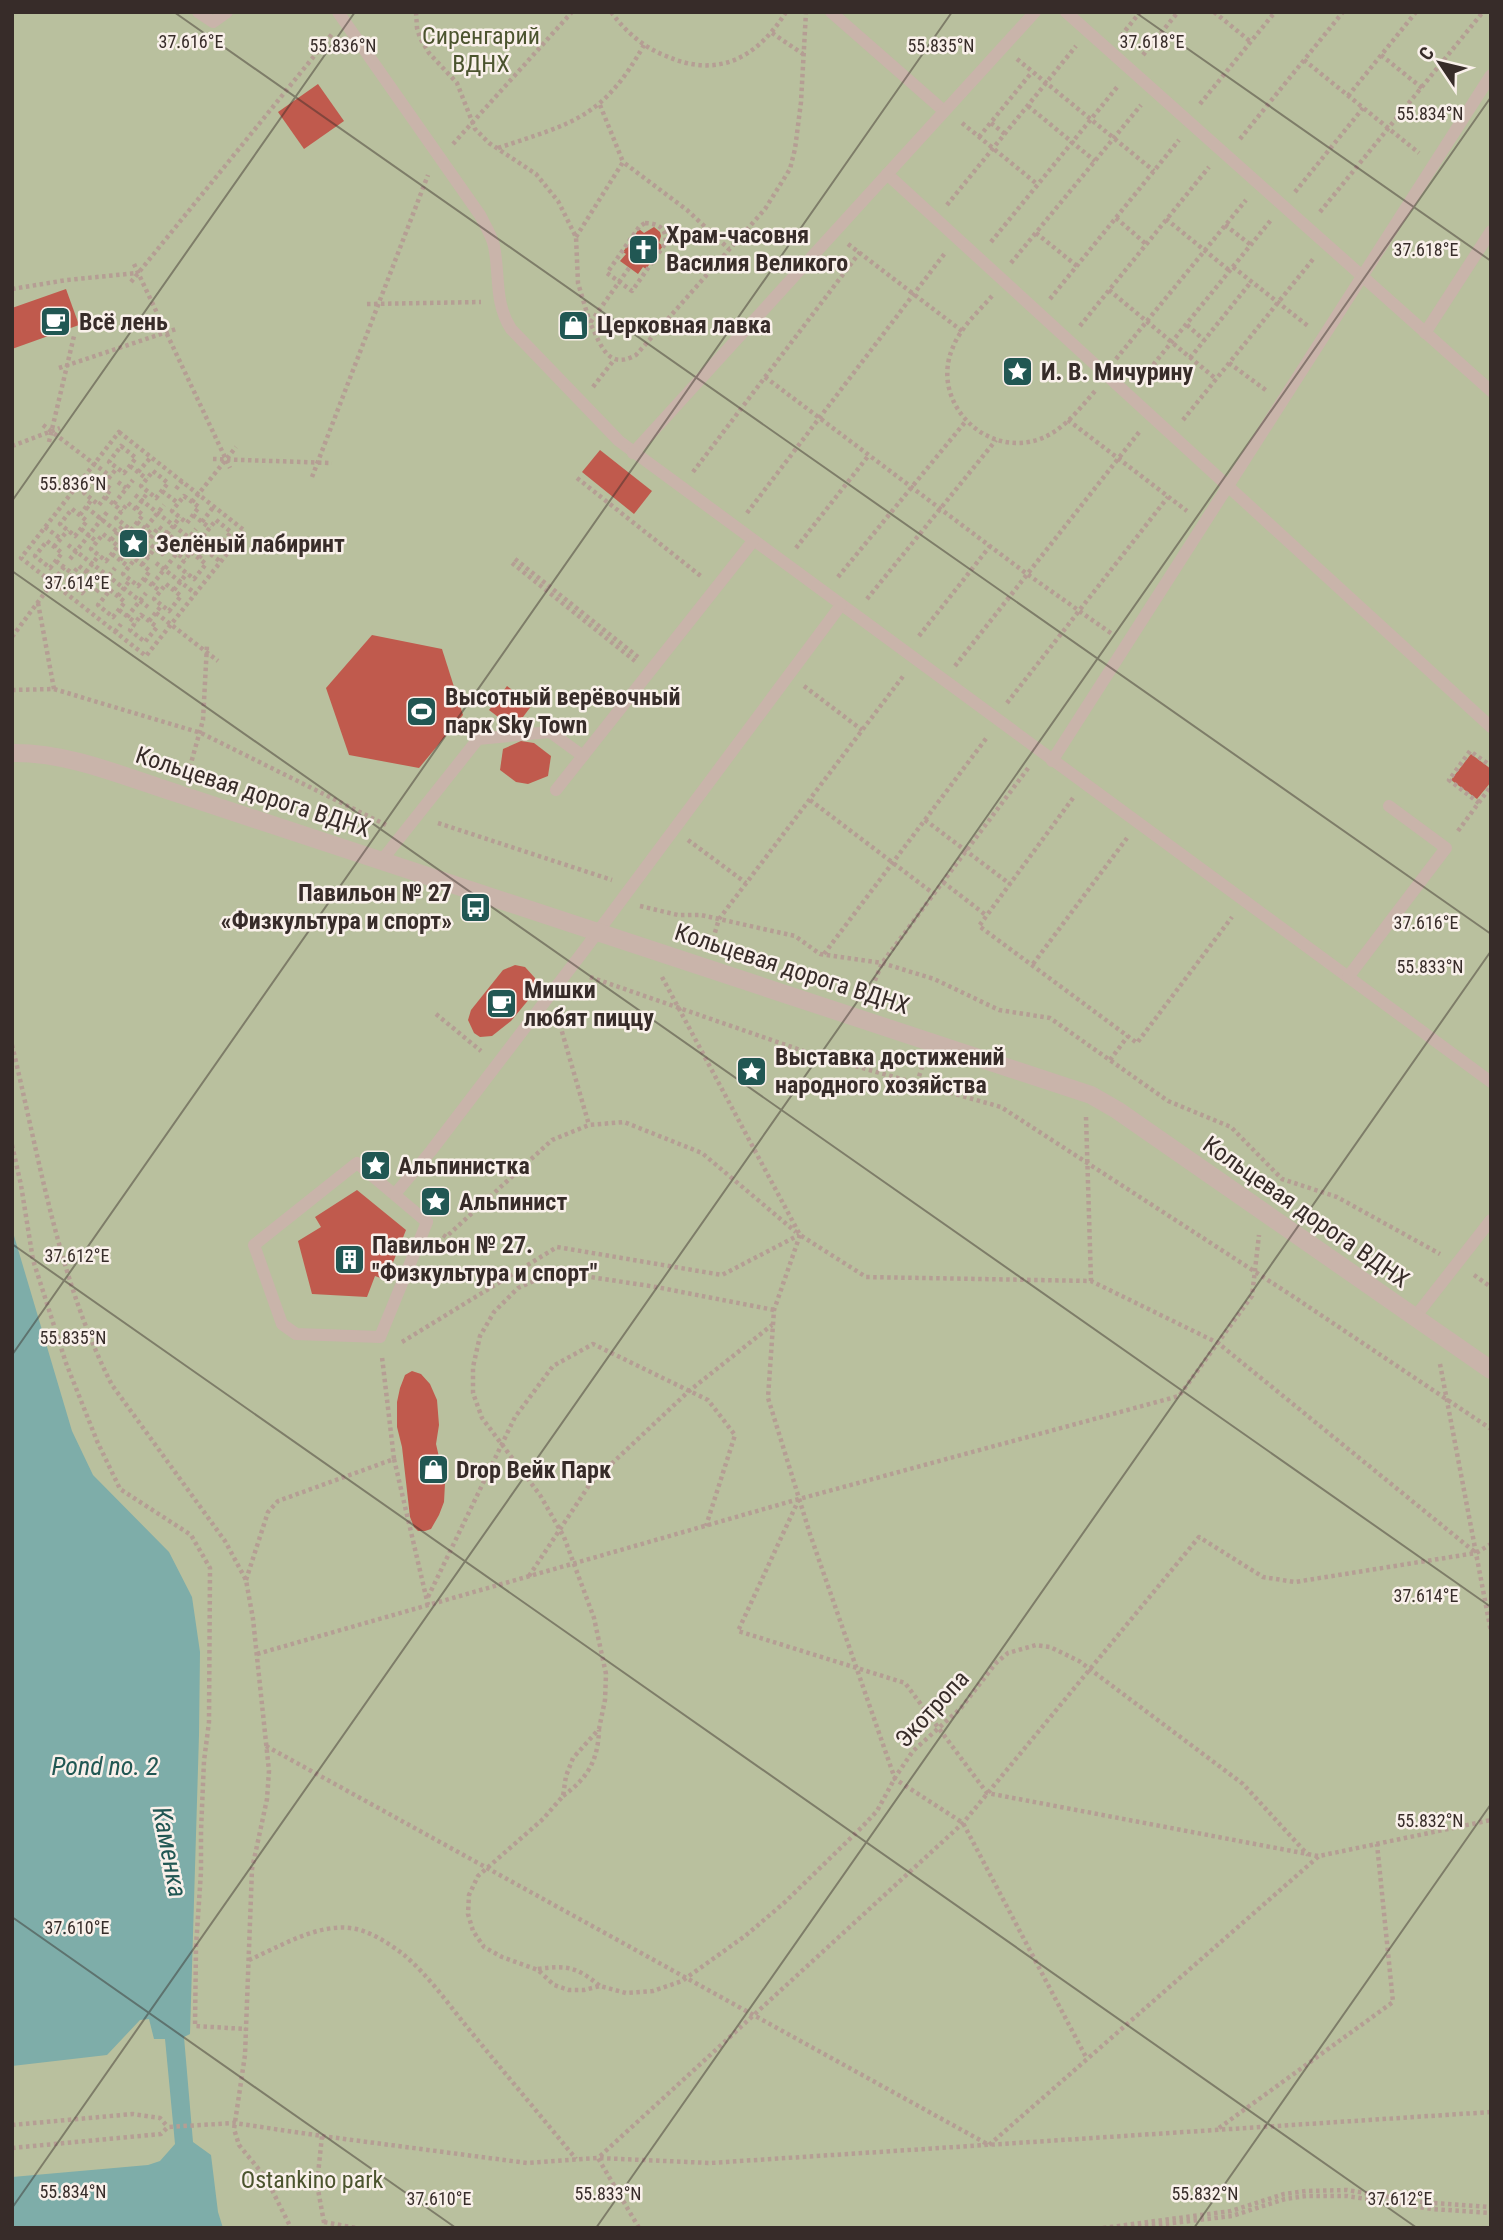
<svg xmlns="http://www.w3.org/2000/svg" width="1503" height="2240" font-family="'Roboto Condensed',sans-serif">
	<style>
		.green { fill: #b9c09e }
		.water { fill: #7eada9 }
		.building { fill: #c05a4d }
		.lines { fill: none; stroke-linecap: round; stroke-linejoin: round }
		.path { stroke: #b59e94; stroke-width: 4.5; stroke-dasharray: 3.5 3.5; stroke-linecap: butt }
		.service { stroke: #c9b4aa; stroke-width: 12 }
		.minor { stroke: #c9b4aa; stroke-width: 18 }
		.ticks { fill: none; stroke: #372c29; stroke-width: 2; stroke-opacity: 0.45 }
		.labels { text-anchor: middle; stroke-width: 5; stroke-linejoin: round; paint-order: stroke }
		.park-label { font-size: 24px; fill: #4b542e; stroke: #f9f0ea }
		.poi-label { font-size: 24px; font-weight: bold; fill: #372c29; stroke: #f9f0ea; text-anchor: start }
		.street-label { font-size: 24px; fill: #372c29; stroke: #f9f0ea }
		.water-label { font-size: 26px; font-style: italic; fill: #215753; stroke: #f9f0ea }
		.ticks-label { font-size: 18px; text-anchor: middle; fill: #372c29; stroke: #f9f0ea; stroke-width: 5; stroke-linejoin: round; paint-order: stroke }
	</style>
	<rect width="100%" height="100%" fill="#f1e6de"/>
	<rect class="green" x="12" y="12" width="1479" height="2216"/>
	<polygon class="water" points="12,1229 72,1431 93,1475 169,1552 192,1597 200,1652 199,1735 190,2034 184,2037 193,2142 211,2155 218,2212 223,2228 12,2228 12,2177 148,2165 160,2161 175,2144 165,2039 154,2039 149,2019 140,2020 107,2055 12,2066"/>
	<g class="building">
		<polygon points="318,84 344,121 304,149 278,112"/>
		<polygon points="654,227 660,232 661,236 659,243 663,246 646,269 643,267 638,274 620,261 626,254 623,252 639,229 644,233"/>
		<polygon points="66,289 79,325 12,349 12,308"/>
		<polygon points="579,315 583,331 568,335 564,319"/>
		<polygon points="600,450 652,491 634,514 582,472"/>
		<polygon points="372,635 442,649 463,715 419,768 349,755 326,688"/>
		<polygon points="507,686 532,705 514,729 489,710"/>
		<polygon points="521,741 534,743 551,756 548,776 528,784 516,782 500,770 503,749"/>
		<polygon points="1471,754 1491,769 1491,782 1477,799 1451,780"/>
		<polygon points="515,965 525,967 535,978 535,989 530,998 511,1021 492,1036 480,1037 474,1033 468,1020 471,1010 503,970"/>
		<polygon points="357,1190 406,1230 386,1280 375,1276 367,1297 312,1294 298,1241 321,1227 315,1217"/>
		<polygon points="412,1371 421,1374 430,1384 437,1400 439,1425 436,1444 445,1483 444,1502 439,1515 431,1529 425,1531 418,1531 414,1527 410,1517 402,1447 397,1427 397,1402 400,1388 405,1375"/>
	</g>
	<g class="lines">
		<g class="path">
			<polyline points="416,12 417,28 420,38 429,53 457,83 475,129 489,143 536,174 558,201 576,237 578,283 590,323"/>
			<path d="M611,12C626,32 643,47 666,56C718,79 757,58 786,12"/>
			<polyline points="1214,12 1251,42"/>
			<polyline points="772,33 803,54"/>
			<polyline points="1121,36 1140,12"/>
			<polyline points="1143,55 1178,12"/>
			<polyline points="1381,55 1422,88"/>
			<polyline points="1017,59 1154,171"/>
			<polyline points="1304,60 1419,153"/>
			<polyline points="1348,96 1416,12"/>
			<polyline points="1200,104 1275,12"/>
			<polyline points="600,105 623,162"/>
			<polyline points="1028,106 1095,161"/>
			<polyline points="962,123 1037,184"/>
			<polyline points="991,123 1005,134"/>
			<polyline points="979,137 1032,72"/>
			<polyline points="1240,139 1343,12"/>
			<polyline points="453,144 572,12"/>
			<path d="M498,148C573,123 603,118 644,45"/>
			<polyline points="1295,192 1363,108"/>
			<polyline points="947,205 1076,46"/>
			<polyline points="1320,212 1483,12"/>
			<polyline points="1116,218 1146,244"/>
			<polyline points="1166,219 1230,271"/>
			<path d="M645,223C659,223 668,230 665,244L632,291L607,273L639,227Z"/>
			<polyline points="1225,225 1251,245"/>
			<polyline points="1036,233 1077,266"/>
			<polyline points="576,237 623,162 687,210 729,249"/>
			<polyline points="991,242 1118,86"/>
			<polyline points="848,244 962,331"/>
			<polyline points="1011,263 1141,105"/>
			<polyline points="134,264 230,468"/>
			<polyline points="1233,267 1308,326"/>
			<path d="M629,268L590,323C601,344 607,371 636,355L765,209L790,169L795,149L801,102L806,12"/>
			<polyline points="131,282 332,34"/>
			<polyline points="12,289 67,280 137,273"/>
			<polyline points="1109,290 1216,379"/>
			<path d="M992,296C978,312 961,327 953,347C929,401 985,459 1040,439C1064,430 1079,409 1096,390"/>
			<polyline points="1050,299 1179,140"/>
			<polyline points="367,304 481,302"/>
			<polyline points="1187,325 1204,340"/>
			<polyline points="1080,326 1209,167"/>
			<polyline points="1190,358 1251,282"/>
			<polyline points="1116,359 1246,200"/>
			<polyline points="1229,363 1267,391"/>
			<polyline points="59,368 176,329"/>
			<polyline points="765,377 1027,574 1112,634"/>
			<polyline points="1140,381 1271,220"/>
			<polyline points="593,387 614,360"/>
			<polyline points="1068,420 1187,511"/>
			<polyline points="1183,420 1314,258"/>
			<polyline points="43,425 110,476"/>
			<polygon points="119,432 245,531 146,656 21,558"/>
			<polyline points="49,442 74,336"/>
			<polyline points="12,446 60,428"/>
			<polygon points="121,446 136,458 124,473 109,462"/>
			<polyline points="213,459 332,463"/>
			<polyline points="130,466 147,479"/>
			<polygon points="153,471 168,483 156,498 141,486"/>
			<polyline points="138,472 151,457"/>
			<polyline points="693,472 860,252"/>
			<polyline points="312,477 428,175"/>
			<polygon points="96,478 111,489 99,505 84,493"/>
			<polyline points="577,478 702,577"/>
			<polyline points="118,482 126,488"/>
			<polyline points="104,484 117,468"/>
			<polyline points="176,489 182,481"/>
			<polyline points="162,491 178,503"/>
			<polyline points="135,495 197,544"/>
			<polygon points="184,496 199,507 187,523 172,511"/>
			<polyline points="105,497 122,511"/>
			<polyline points="192,502 236,447"/>
			<polygon points="128,503 143,515 131,530 116,518"/>
			<polyline points="114,504 133,480"/>
			<polyline points="86,507 149,557"/>
			<polygon points="72,509 87,521 75,536 60,524"/>
			<polyline points="136,509 148,492"/>
			<polyline points="747,513 945,253"/>
			<polyline points="80,515 92,499"/>
			<polyline points="193,515 210,528"/>
			<polygon points="216,520 231,532 219,547 204,535"/>
			<polyline points="137,522 153,535"/>
			<polyline points="202,522 214,506"/>
			<polyline points="45,527 61,539"/>
			<polygon points="159,527 174,539 162,554 147,542"/>
			<polyline points="81,529 97,542"/>
			<polygon points="103,534 118,546 106,561 91,549"/>
			<polyline points="167,534 180,517"/>
			<polyline points="111,540 124,524"/>
			<polygon points="47,541 62,553 50,568 35,556"/>
			<polyline points="68,545 148,607"/>
			<polyline points="168,546 185,560"/>
			<polyline points="54,547 68,530"/>
			<polyline points="796,548 869,455"/>
			<polyline points="205,550 221,562"/>
			<polygon points="191,552 206,564 194,579 179,567"/>
			<polyline points="112,554 129,567"/>
			<polyline points="199,558 212,542"/>
			<polyline points="70,559 108,511"/>
			<polygon points="135,559 150,571 138,586 123,574"/>
			<polyline points="515,559 638,657"/>
			<polyline points="120,560 164,505"/>
			<polyline points="56,561 73,574"/>
			<polyline points="156,563 196,594"/>
			<polyline points="512,563 635,661"/>
			<polyline points="142,565 155,548"/>
			<polygon points="79,566 94,578 82,593 67,581"/>
			<polyline points="86,572 99,555"/>
			<polyline points="838,577 966,421"/>
			<polyline points="144,579 160,591"/>
			<polygon points="166,584 181,596 169,611 154,599"/>
			<polyline points="152,585 196,529"/>
			<polygon points="110,590 125,602 113,617 98,605"/>
			<polyline points="174,590 187,573"/>
			<polyline points="96,592 115,568"/>
			<polyline points="118,596 130,580"/>
			<polyline points="867,599 996,440"/>
			<polyline points="119,610 136,623"/>
			<polyline points="156,613 218,661"/>
			<polygon points="141,615 157,627 145,642 130,630"/>
			<polyline points="127,617 146,593"/>
			<polyline points="149,621 162,605"/>
			<polyline points="115,632 121,624"/>
			<polyline points="919,636 990,546"/>
			<polyline points="12,637 64,567"/>
			<polyline points="955,666 1140,431"/>
			<polyline points="804,686 862,730"/>
			<polyline points="54,689 201,733 386,825"/>
			<polyline points="12,690 54,689 38,603"/>
			<polyline points="1007,703 1168,497"/>
			<polyline points="188,774 203,720 207,645"/>
			<polyline points="1073,798 979,926 1137,1043 1232,917"/>
			<polyline points="810,800 934,894"/>
			<polyline points="1479,803 1449,780 1470,751 1491,766"/>
			<polyline points="925,820 1010,884"/>
			<polyline points="438,823 612,880"/>
			<polyline points="1458,831 1491,786"/>
			<polyline points="688,840 746,883"/>
			<polyline points="943,882 987,916"/>
			<polyline points="640,906 678,915 701,915 795,936 820,954 882,963 934,979 999,1010 1050,1018 1168,1101 1231,1127 1282,1179 1337,1197 1440,1254"/>
			<polyline points="711,946 719,919 904,675"/>
			<polyline points="824,954 988,736"/>
			<polyline points="1033,964 1127,838"/>
			<polyline points="590,977 809,1053 1001,1107 1294,1297 1491,1429"/>
			<polyline points="662,977 800,1235 866,1277 1091,1281 1218,1343 1476,1553"/>
			<polyline points="867,1000 882,963 1029,767"/>
			<polyline points="436,1014 481,1051"/>
			<polyline points="558,1018 589,1125"/>
			<path d="M12,1045C39,1157 59,1282 112,1385L225,1541L246,1580L253,1619L269,1771L267,1799L252,1869L245,2055L234,2129L239,2145L266,2178L291,2228"/>
			<polyline points="1110,1060 1128,1036"/>
			<polyline points="917,1083 923,1064"/>
			<polyline points="1086,1117 1091,1281"/>
			<polyline points="12,1145 21,1185 33,1260 66,1363 97,1441 120,1489 191,1535 210,1568 209,1722 204,1761 201,1831 201,1872 196,1946 195,2026 246,2029"/>
			<polyline points="443,1235 446,1237 552,1140 589,1125 624,1122 702,1153 796,1232"/>
			<polyline points="800,1235 774,1310 768,1398 810,1534 895,1779 963,1823 1087,2059"/>
			<polyline points="1474,1275 1491,1287"/>
			<polyline points="774,1310 656,1287 584,1276 547,1275 518,1288 494,1312 480,1336 473,1367 473,1393 482,1418 540,1495 564,1537 594,1618 606,1674 605,1700 599,1729 573,1758 566,1776 563,1796 543,1819 478,1876 469,1895 468,1914 473,1931 484,1947 502,1957 538,1970 554,1985 569,1990 584,1990 600,1986 626,1993 653,1991 682,1981 745,1936 784,1903 862,1827 877,1811 896,1776 913,1751 961,1708 996,1663 1008,1653 1036,1645 1050,1647 1079,1661 1243,1784 1308,1855"/>
			<polyline points="402,1342 557,1247 722,1275 799,1235"/>
			<polyline points="1440,1364 1491,1632"/>
			<polyline points="394,1459 428,1605"/>
			<polyline points="799,1499 738,1631 905,1683 987,1793 1318,1856"/>
			<polyline points="529,1576 590,1484 689,1391 772,1325"/>
			<polyline points="246,1580 268,1512 278,1501 394,1459 382,1357"/>
			<polyline points="428,1597 515,1417 553,1366 593,1344 708,1400 735,1435 706,1526"/>
			<polyline points="257,1654 799,1499 1179,1396 1252,1296 1259,1235"/>
			<polyline points="266,1746 989,2145 1319,1856 1491,1820"/>
			<path d="M563,1796C588,1778 598,1760 599,1730"/>
			<path d="M249,1960C279,1947 316,1924 350,1928C369,1930 388,1943 403,1954C427,1974 447,2002 467,2027C503,2071 540,2115 576,2159"/>
			<path d="M538,1969C567,1965 577,1967 600,1986"/>
			<polyline points="12,2125 133,2114 160,2118 168,2127"/>
			<polyline points="1219,2128 1393,2002 1377,1844"/>
			<polyline points="322,2136 527,2163 598,2158 710,2163 1491,2112"/>
			<polyline points="12,2148 161,2134 168,2127 234,2123 322,2136 317,2184 325,2228"/>
			<polyline points="324,2222 356,2228"/>
			<polyline points="639,2228 598,2158 963,1823 1199,1537 1263,1577 1295,1582 1476,1553 1491,1544"/>
			<polyline points="1103,2228 1231,2211 1284,2194 1306,2191 1347,2190 1420,2202 1491,2207"/>
			<polyline points="1131,2228 1232,2216 1285,2199 1306,2196 1347,2196 1432,2209 1491,2213"/>
		</g>
		<g class="service">
			<polyline points="198,12 213,22 227,12"/>
			<path d="M338,12L480,215C485,225 492,236 494,246C500,275 494,302 511,329L619,441L1491,1082"/>
			<polyline points="831,12 944,111"/>
			<polyline points="1066,12 1491,391"/>
			<polyline points="887,174 1491,727"/>
			<polyline points="1425,333 1491,231"/>
			<polyline points="633,453 1035,12"/>
			<polyline points="1052,761 1491,75"/>
			<polyline points="556,790 753,541"/>
			<polyline points="382,860 478,739 550,732 583,756"/>
			<polyline points="1348,977 1446,848 1389,806"/>
			<polygon points="357,1163 427,1222 380,1337 296,1334 282,1324 254,1245"/>
			<polyline points="395,1194 431,1151 585,949 841,605"/>
			<polyline points="1415,1317 1491,1220"/>
		</g>
		<path class="minor" d="M12,753C70,752 127,778 182,795L1091,1095L1117,1110L1491,1370"/>
	</g>
	<path class="ticks" d="M174,12L1491,934M1135,12L1491,261M12,501L355,12M12,571L1491,1607M12,1244L1417,2228M12,1355L952,12M12,1917L456,2228M12,2208L1491,97M596,2228L1491,951M1194,2228L1491,1804"/>
	<defs>
		<symbol id="church-square" viewBox="-11 -11 22 22"><rect x="-9" y="-9" width="18" height="18" rx="4" fill="#215753" stroke="#f9f0ea"/><path d="M-1.2-6h2.4v3.5h3.3v2.4h-3.3V6h-2.4V-.1h-3.3v-2.4h3.3Z" fill="#fff"/></symbol>
		<symbol id="cafe-square" viewBox="-11 -11 22 22"><rect x="-9" y="-9" width="18" height="18" rx="4" fill="#215753" stroke="#f9f0ea"/><path d="M-5.5-4.5H6V0H3Q3 3.5 0 3.5H-2.5Q-5.5 3.5-5.5 0ZM3-3.2v2h1.7v-2ZM-6 4.5H4V6H-6Z" fill="#fff"/></symbol>
		<symbol id="shop-square" viewBox="-11 -11 22 22"><rect x="-9" y="-9" width="18" height="18" rx="4" fill="#215753" stroke="#f9f0ea"/><path d="M-5-2.5h2.3a2.7 3.5 0 0 1 5.4 0H5L5.5 6h-11ZM-1.5-2.5h3a1.5 2.3 0 0 0-3 0Z" fill="#fff"/></symbol>
		<symbol id="sight-square" viewBox="-11 -11 22 22"><rect x="-9" y="-9" width="18" height="18" rx="4" fill="#215753" stroke="#f9f0ea"/><path d="M0-6L1.8-2.2L6-1.7L2.9 1.2L3.7 5.4L0 3.3L-3.7 5.4L-2.9 1.2L-6-1.7L-1.8-2.2Z" fill="#fff"/></symbol>
		<symbol id="stadium-square" viewBox="-11 -11 22 22"><rect x="-9" y="-9" width="18" height="18" rx="4" fill="#215753" stroke="#f9f0ea"/><path d="M0-5a6.5 5 0 1 0 0 10a6.5 5 0 1 0 0-10ZM-3.5-1.8h7v3.6h-7Z" fill="#fff"/></symbol>
		<symbol id="bus-square" viewBox="-11 -11 22 22"><rect x="-9" y="-9" width="18" height="18" rx="4" fill="#215753" stroke="#f9f0ea"/><path d="M-5-6H5V4H4V6H2V4H-2V6H-4V4H-5ZM-3.5-4V0h7V-4ZM-3.5 1.2v1.5H-2V1.2ZM2 1.2v1.5H3.5V1.2Z" fill="#fff"/></symbol>
		<symbol id="building-square" viewBox="-11 -11 22 22"><rect x="-9" y="-9" width="18" height="18" rx="4" fill="#215753" stroke="#f9f0ea"/><path d="M-4-6H4V6H1V3H-1V6H-4ZM-2.5-4.3h1.7v1.8h-1.7ZM.8-4.3h1.7v1.8H.8ZM-2.5-1h1.7V.8h-1.7ZM.8-1h1.7V.8H.8Z" fill="#fff"/></symbol>
	</defs>
	<g fill-rule="evenodd">
		<use href="#church-square" x="626" y="232" width="35" height="35"/>
		<use href="#cafe-square" x="38" y="304" width="35" height="35"/>
		<use href="#shop-square" x="556" y="308" width="35" height="35"/>
		<use href="#sight-square" x="1000" y="354" width="35" height="35"/>
		<use href="#sight-square" x="116" y="526" width="35" height="35"/>
		<use href="#stadium-square" x="404" y="694" width="35" height="35"/>
		<use href="#bus-square" x="458" y="890" width="35" height="35"/>
		<use href="#cafe-square" x="484" y="986" width="35" height="35"/>
		<use href="#sight-square" x="734" y="1054" width="35" height="35"/>
		<use href="#sight-square" x="358" y="1148" width="35" height="35"/>
		<use href="#sight-square" x="418" y="1184" width="35" height="35"/>
		<use href="#building-square" x="332" y="1242" width="35" height="35"/>
		<use href="#shop-square" x="416" y="1452" width="35" height="35"/>
	</g>
	<g class="labels">
		<g class="park-label">
			<text x="481" y="44">Сиренгарий<tspan x="481" dy="28">ВДНХ</tspan></text>
			<text x="312" y="2188">Ostankino park</text>
		</g>
		<g class="poi-label">
			<text x="666" y="243">Храм-часовня<tspan x="666" dy="28">Василия Великого</tspan></text>
			<text x="79" y="330">Всё лень</text>
			<text x="597" y="333">Церковная лавка</text>
			<text x="1041" y="380">И. В. Мичурину</text>
			<text x="156" y="552">Зелёный лабиринт</text>
			<text x="445" y="705">Высотный верёвочный<tspan x="445" dy="28">парк Sky Town</tspan></text>
			<text x="452" y="901" text-anchor="end">Павильон № 27<tspan x="452" dy="28">«Физкультура и спорт»</tspan></text>
			<text x="524" y="998">Мишки<tspan x="524" dy="28">любят пиццу</tspan></text>
			<text x="775" y="1065">Выставка достижений<tspan x="775" dy="28">народного хозяйства</tspan></text>
			<text x="398" y="1174">Альпинистка</text>
			<text x="459" y="1210">Альпинист</text>
			<text x="372" y="1253">Павильон № 27.<tspan x="372" dy="28">"Физкультура и спорт"</tspan></text>
			<text x="456" y="1478">Drop Вейк Парк</text>
		</g>
		<g class="street-label">
			<text transform="translate(253 792) rotate(18)" y="8">Кольцевая дорога ВДНХ</text>
			<text transform="translate(792 969) rotate(18)" y="8">Кольцевая дорога ВДНХ</text>
			<text transform="translate(1306 1212) rotate(35)" y="8">Кольцевая дорога ВДНХ</text>
			<text transform="translate(932 1709) rotate(-47)" y="8">Экотропа</text>
		</g>
		<g class="water-label">
			<text x="105" y="1775">Pond no. 2</text>
			<text transform="translate(170 1852) rotate(79)" y="9">Каменка</text>
		</g>
	</g>
	<g class="ticks-label">
		<text x="1152" y="48">37.618°E</text>
		<text x="191" y="48">37.616°E</text>
		<text x="343" y="52">55.836°N</text>
		<text x="941" y="52">55.835°N</text>
		<text x="1430" y="120">55.834°N</text>
		<text x="1426" y="256">37.618°E</text>
		<text x="73" y="490">55.836°N</text>
		<text x="77" y="589">37.614°E</text>
		<text x="1426" y="929">37.616°E</text>
		<text x="1430" y="973">55.833°N</text>
		<text x="77" y="1262">37.612°E</text>
		<text x="73" y="1344">55.835°N</text>
		<text x="1426" y="1602">37.614°E</text>
		<text x="1430" y="1827">55.832°N</text>
		<text x="77" y="1934">37.610°E</text>
		<text x="73" y="2198">55.834°N</text>
		<text x="608" y="2200">55.833°N</text>
		<text x="1205" y="2200">55.832°N</text>
		<text x="439" y="2205">37.610°E</text>
		<text x="1400" y="2205">37.612°E</text>
	</g>
	<rect width="1503" height="2240" fill="none" stroke="#372c29" stroke-width="28"/>
	<g transform="translate(1440 63) rotate(305)" stroke="#f9f0ea" stroke-width="5" paint-order="stroke">
	<path d="M0-5L12 26L0 18L-12 26Z" fill="#372c29"/>
	<text y="-10" font-size="19" font-weight="bold" text-anchor="middle" fill="#372c29">С</text>
	</g>
</svg>
